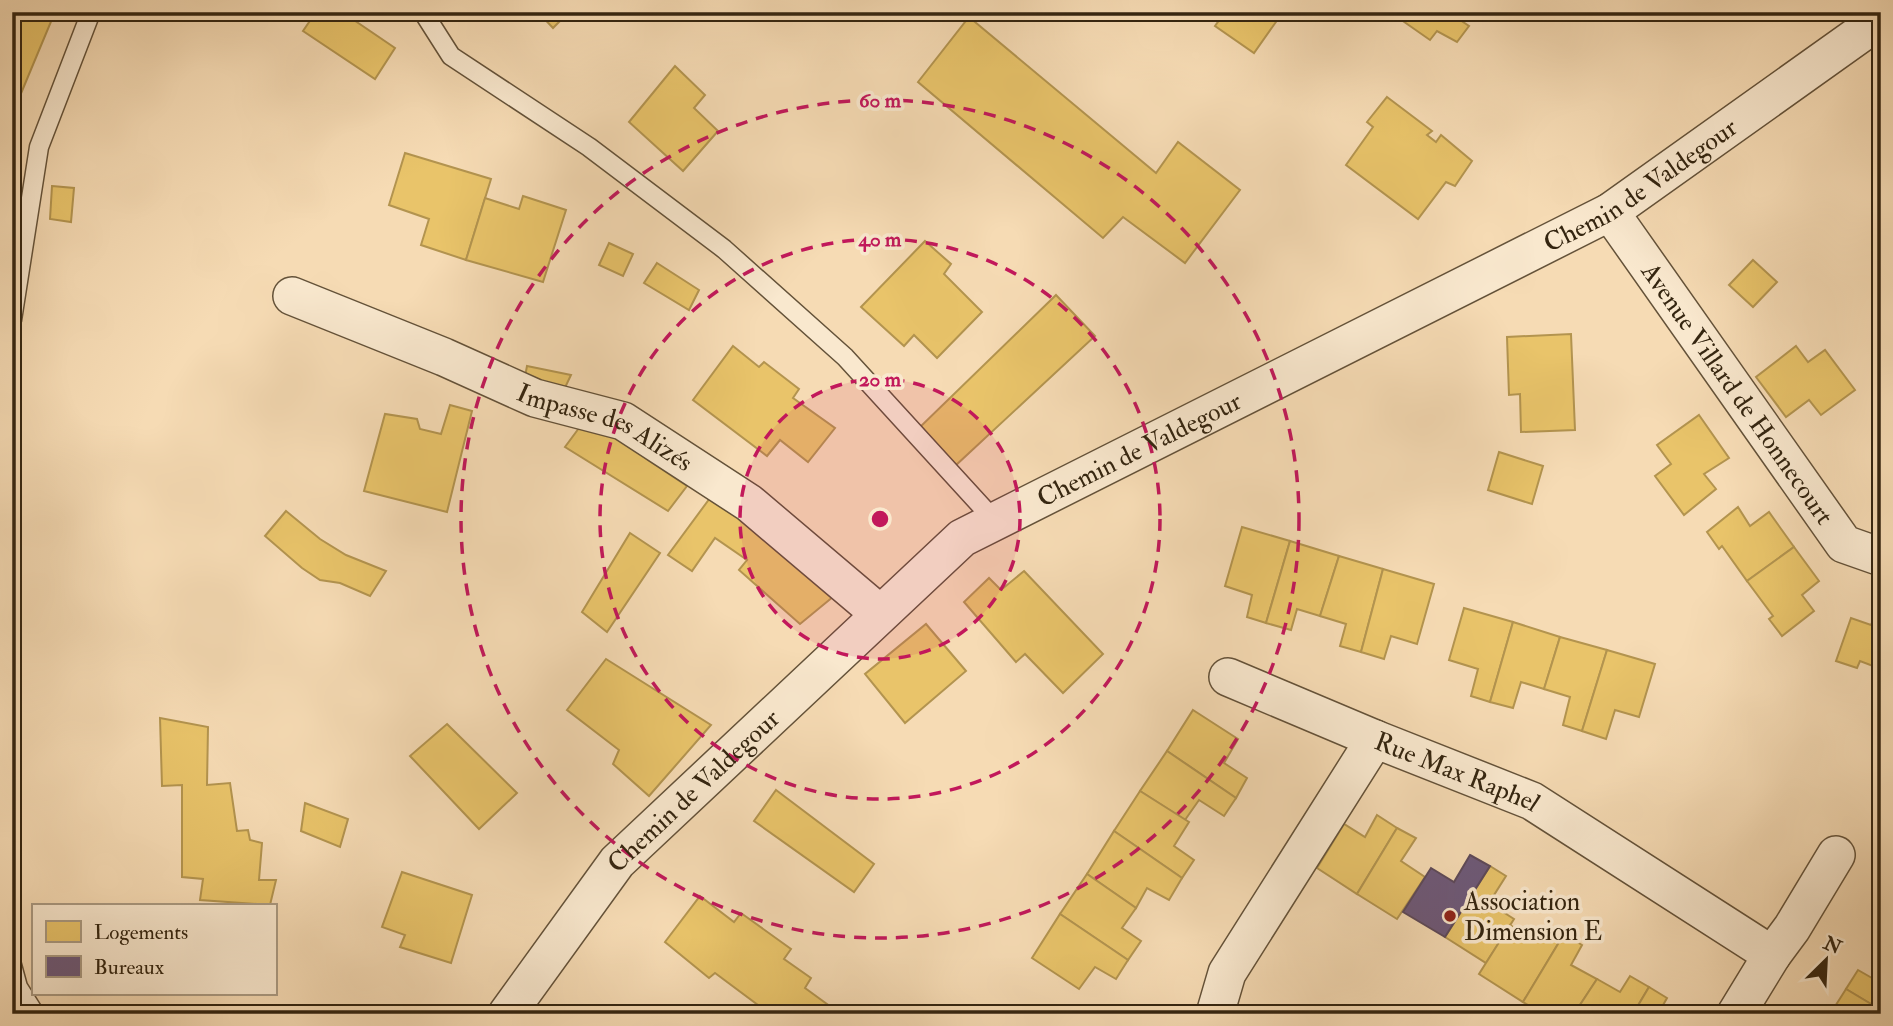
<svg xmlns="http://www.w3.org/2000/svg" width="1893" height="1026" font-family="'IM FELL Double Pica',serif">
	<style>
		.homes { fill: #e9c46a; stroke: #b3944f; stroke-width: 2 }
		.offices { fill: #6d597a; stroke: #5c495a; stroke-width: 2 }
		.lines { fill: none; stroke-linecap: round; stroke-linejoin: round }
		.service-casing { stroke: #645239; stroke-width: 21 }
		.minor-casing { stroke: #645239; stroke-width: 40 }
		.service { stroke: #f9e8ce; stroke-width: 18 }
		.minor { stroke: #f9e8ce; stroke-width: 37 }
		.ring { fill: none; stroke: #c2185b; stroke-width: 3.5; stroke-dasharray: 12 9 }
		.poi-dot { fill: #8f2418; stroke: #f9e8ce; stroke-width: 2.5 }
		.labels { text-anchor: middle; stroke-width: 7; stroke-linejoin: round; paint-order: stroke }
		.street-label { font-size: 26px; fill: #342510; stroke: #f9e8ce }
		.poi-label { font-size: 26px; fill: #342510; stroke: #f9e8ce; text-anchor: start }
		.centre { fill: #c2185b; stroke: #f9e8ce; stroke-width: 3.5 }
		.ring-label { font-size: 21px; text-anchor: middle; font-weight: bold; fill: #c2185b; stroke: #f9e8ce; stroke-width: 7; stroke-linejoin: round; paint-order: stroke }
	</style>
	<rect width="100%" height="100%" fill="#f6dbb4"/>
	<filter id="stains"><feTurbulence type="fractalNoise" baseFrequency=".00286" numOctaves="4"/><feColorMatrix values="0 0 0 0 .2 0 0 0 0 .09 0 0 0 0 .02 0 0 0 .5 -.17"/></filter>
	<radialGradient id="worn" r=".72"><stop offset=".6" stop-color="#630" stop-opacity="0"/><stop offset="1" stop-color="#630" stop-opacity=".3"/></radialGradient>
	<g class="homes">
		<polygon points="12,12 55,12 12,115"/>
		<polygon points="316,12 342,12 395,48 375,79 303,31"/>
		<polygon points="538,12 569,12 553,28"/>
		<polygon points="1225,12 1283,12 1254,53 1215,26"/>
		<polygon points="1390,12 1448,12 1469,26 1457,42 1437,31 1430,40"/>
		<polygon points="969,17 1156,173 1178,142 1240,190 1185,263 1123,217 1103,238 918,82"/>
		<polygon points="675,66 705,95 694,108 718,131 683,171 629,122"/>
		<polygon points="1387,97 1432,131 1427,135 1436,142 1441,135 1472,161 1455,186 1446,182 1418,219 1346,165 1373,127 1367,122"/>
		<polygon points="405,153 491,179 466,260 421,245 429,219 389,205"/>
		<polygon points="52,186 74,188 71,222 50,219"/>
		<polygon points="523,196 566,210 543,282 466,260 485,198 519,209"/>
		<polygon points="925,241 951,264 944,274 982,312 937,358 914,335 904,346 861,307"/>
		<polygon points="609,243 633,254 623,276 599,265"/>
		<polygon points="1753,260 1777,282 1753,307 1729,285"/>
		<polygon points="657,263 699,290 689,310 644,283"/>
		<polygon points="1056,295 1095,336 955,466 918,429"/>
		<polygon points="1571,334 1575,430 1521,432 1520,394 1509,395 1507,337"/>
		<polygon points="733,346 759,367 764,362 799,389 793,398 835,428 808,462 780,440 767,456 693,400"/>
		<polygon points="1796,346 1808,362 1825,350 1855,390 1821,415 1809,400 1786,417 1756,377"/>
		<polygon points="527,366 571,375 561,396 523,387"/>
		<polygon points="450,405 472,411 447,512 364,491 385,414 417,419 420,429 441,434"/>
		<polygon points="1699,415 1729,458 1704,474 1716,489 1684,515 1655,476 1671,464 1657,445"/>
		<polygon points="579,428 622,438 648,460 687,486 668,511 565,447"/>
		<polygon points="1499,452 1543,466 1532,504 1488,490"/>
		<polygon points="710,498 735,512 834,596 800,624 739,570 747,560 715,538 692,571 668,555"/>
		<polygon points="1738,507 1750,526 1769,512 1794,547 1747,581 1722,546 1719,549 1707,532"/>
		<polygon points="286,511 320,539 346,555 386,571 370,596 340,583 320,580 302,568 265,536"/>
		<polygon points="1242,527 1290,541 1266,623 1247,617 1252,595 1225,586"/>
		<polygon points="630,533 660,553 607,632 582,612"/>
		<polygon points="1290,541 1339,556 1320,616 1297,609 1291,630 1266,623"/>
		<polygon points="1794,547 1819,581 1802,595 1814,611 1782,636 1769,619 1773,616 1747,581"/>
		<polygon points="1339,556 1383,569 1361,652 1340,646 1346,624 1320,616"/>
		<polygon points="1383,569 1434,584 1417,644 1391,636 1384,659 1361,652"/>
		<polygon points="1024,571 1103,654 1063,693 1025,654 1016,662 964,602 989,578 1001,590"/>
		<polygon points="1879,605 1881,606 1881,669 1860,661 1857,668 1836,661 1851,618 1871,625"/>
		<polygon points="1464,608 1513,622 1490,702 1471,696 1478,669 1449,660"/>
		<polygon points="1513,622 1560,637 1544,689 1521,682 1513,708 1490,702"/>
		<polygon points="926,624 966,671 905,723 865,674"/>
		<polygon points="1560,637 1607,650 1582,731 1563,725 1570,697 1544,689"/>
		<polygon points="1607,650 1655,664 1639,717 1615,710 1606,739 1582,731"/>
		<polygon points="606,659 711,725 649,796 613,764 619,750 567,710"/>
		<polygon points="1193,710 1238,739 1224,763 1247,778 1236,798 1167,751"/>
		<polygon points="160,718 208,727 207,785 230,783 237,831 248,830 250,840 262,843 259,880 276,880 270,905 200,900 203,879 182,877 182,785 162,786"/>
		<polygon points="447,724 517,793 479,829 410,756"/>
		<polygon points="1167,751 1236,798 1224,816 1199,800 1185,820 1140,791"/>
		<polygon points="776,790 874,864 854,892 754,821"/>
		<polygon points="1140,791 1189,822 1174,846 1194,860 1182,878 1114,831"/>
		<polygon points="305,803 348,819 340,847 301,831"/>
		<polygon points="1377,815 1397,828 1357,894 1317,868 1344,824 1365,837"/>
		<polygon points="1397,828 1416,838 1401,861 1425,877 1397,919 1357,894"/>
		<polygon points="1114,831 1182,878 1169,900 1147,888 1136,908 1087,874"/>
		<polygon points="1490,866 1506,876 1489,903 1514,919 1486,963 1445,937"/>
		<polygon points="402,872 472,895 451,963 400,947 405,935 382,927"/>
		<polygon points="1087,874 1136,908 1122,928 1141,941 1128,960 1060,914"/>
		<polygon points="700,896 734,922 741,913 791,949 784,959 811,978 805,988 831,1007 826,1014 770,1014 715,973 709,978 665,942"/>
		<polygon points="1060,914 1128,960 1116,979 1095,967 1079,989 1032,958"/>
		<polygon points="1510,925 1538,942 1549,925 1564,934 1523,1002 1479,974"/>
		<polygon points="1564,934 1582,945 1571,965 1597,979 1574,1014 1543,1014 1523,1002"/>
		<polygon points="1858,970 1879,982 1881,979 1881,1010 1846,989"/>
		<polygon points="1630,976 1649,987 1633,1014 1574,1014 1597,979 1620,992"/>
		<polygon points="1649,987 1667,998 1658,1014 1633,1014"/>
		<polygon points="1846,989 1881,1010 1881,1014 1843,1014 1834,1008"/>
	</g>
	<polygon class="offices" points="1470,855 1490,866 1445,937 1403,912 1431,868 1454,882"/>
	<g class="lines">
		<defs>
			<g id="service">
				<polyline points="423,12 451,56 589,147 724,249 845,357 995,521"/>
				<polyline points="12,320 39,147 91,12"/>
				<polyline points="12,965 18,987 35,1014"/>
			</g>
			<g id="minor">
				<path id="s1" d="M1610,212L1844,544L1881,557"/>
				<path id="s2" d="M292,296L444,357L535,398L623,421L749,503L880,614"/>
				<polyline points="1228,677 1375,739"/>
				<polyline points="1772,955 1792,928 1836,855"/>
				<path id="s3" d="M507,1014L617,862L962,538L1610,212L1881,19"/>
				<path id="s4" d="M1215,1014L1227,973L1375,739L1532,801L1772,955L1736,1014"/>
			</g>
		</defs>
		<use href="#service" class="service-casing"/>
		<use href="#minor" class="minor-casing"/>
		<use href="#service" class="service"/>
		<use href="#minor" class="minor"/>
	</g>
	<circle cx="880" cy="519" r="140" fill="#c2185b" fill-opacity=".12"/>
	<g class="ring">
		<circle cx="880" cy="519" r="140"/>
		<circle cx="880" cy="519" r="280"/>
		<circle cx="880" cy="519" r="419"/>
	</g>
	<circle class="poi-dot" cx="1450" cy="916" r="7"/>
	<g class="labels">
		<g class="street-label">
			<text dy="9" stroke="none"><textPath href="#s3" startOffset="1426">Chemin de Valdegour</textPath></text>
			<text dy="9" stroke="none"><textPath href="#s1" startOffset="222">Avenue Villard de Honnecourt</textPath></text>
			<text dy="9" stroke="none"><textPath href="#s2" startOffset="340">Impasse des Alizés</textPath></text>
			<text dy="9" stroke="none"><textPath href="#s3" startOffset="859">Chemin de Valdegour</textPath></text>
			<text dy="9" stroke="none"><textPath href="#s4" startOffset="408">Rue Max Raphel</textPath></text>
			<text dy="9" stroke="none"><textPath href="#s3" startOffset="292">Chemin de Valdegour</textPath></text>
		</g>
		<g class="poi-label">
			<text x="1464" y="910">Association<tspan x="1464" dy="30">Dimension E</tspan></text>
		</g>
	</g>
	<circle cx="880" cy="519" r="10" class="centre"/>
	<g class="ring-label">
		<text x="880" y="107">60 m</text>
		<text x="880" y="246">40 m</text>
		<text x="880" y="386">20 m</text>
	</g>
	<rect width="1893" height="1026" fill="none" stroke="#f6dbb4" stroke-width="42"/>
	<rect x="14" y="14" width="1865" height="998" fill="none" stroke="#342510" stroke-width="3.5"/>
	<rect x="21" y="21" width="1851" height="984" fill="none" stroke="#342510" stroke-width="2"/>
	<rect x="32" y="904" width="245" height="91" fill="#f9e8ce" stroke="#aa9a82" stroke-width="2"/>
	<rect x="46" y="921" width="35" height="21" fill="#e9c46a" stroke="#aa9a82" stroke-width="2"/>
	<text x="94" y="939" font-size="21" fill="#342510">Logements</text>
	<rect x="46" y="956" width="35" height="21" fill="#6d597a" stroke="#aa9a82" stroke-width="2"/>
	<text x="94" y="974" font-size="21" fill="#342510">Bureaux</text>
	<g transform="translate(1826 960) rotate(24)" stroke="#f9e8ce" stroke-width="5" paint-order="stroke">
	<path d="M0-5L12 26L0 18L-12 26Z" fill="#342510"/>
	<text y="-10" font-size="19" font-weight="bold" text-anchor="middle" fill="#342510">N</text>
	</g>
	<rect width="100%" height="100%" filter="url(#stains)"/>
	<rect width="100%" height="100%" fill="url(#worn)"/>
</svg>
